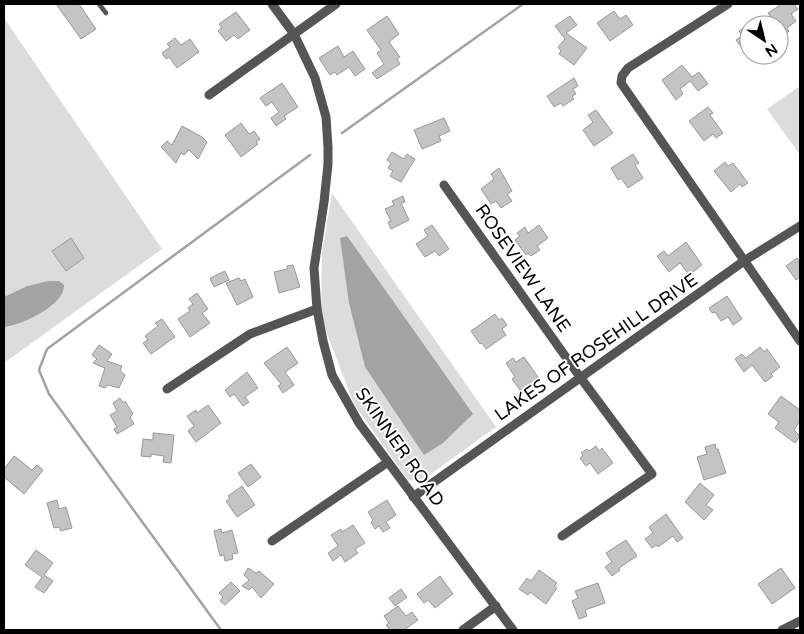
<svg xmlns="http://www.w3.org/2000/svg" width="804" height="634" font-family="'Varela Round',sans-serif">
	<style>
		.green { fill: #dcdcdc; fill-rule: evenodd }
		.water { fill: #a3a3a3 }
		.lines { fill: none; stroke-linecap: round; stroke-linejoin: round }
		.stream { stroke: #a3a3a3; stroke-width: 2.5 }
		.building { fill: #c4c4c4; stroke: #999 }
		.path { stroke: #777; stroke-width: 1; stroke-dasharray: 1 2.5; stroke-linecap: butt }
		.lane { stroke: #555; stroke-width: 4.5 }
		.street { stroke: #555; stroke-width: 9 }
		.labels { text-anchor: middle; stroke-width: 4; stroke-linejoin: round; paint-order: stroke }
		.street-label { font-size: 18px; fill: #000; stroke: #fff }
	</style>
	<rect width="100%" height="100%" fill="#fff"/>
	<g class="green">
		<path d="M4,18L162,249L4,363V327L12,326L48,281L27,286L4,297ZM71,238L84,258L66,271L52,251Z"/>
		<polygon points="800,86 800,155 767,109"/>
		<polygon points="332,193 496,427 421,481 408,480 354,404 321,318 322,252"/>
	</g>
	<g class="water">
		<polygon points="347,236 473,414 443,443 424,455 365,367 349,303 340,238"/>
		<path d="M48,281H59L64,285C65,305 22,325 4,327V297L27,286Z"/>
	</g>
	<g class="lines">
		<g class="stream">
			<polyline points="342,133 523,4"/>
			<polyline points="221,630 49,394 39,370 47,349 310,155"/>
		</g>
	</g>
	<g class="building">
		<polygon points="56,4 79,4 96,29 81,39"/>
		<polygon points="782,4 794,4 798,9 791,14 796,21 787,28 789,31 783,35 779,30 779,25 776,25 768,13"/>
		<polygon points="614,11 620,19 626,15 633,25 610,41 597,23"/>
		<polygon points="236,12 250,30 238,39 234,35 226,41 218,31 222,28 219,24"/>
		<polygon points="387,16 399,34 389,42 400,57 397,59 400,64 377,79 372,73 384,64 377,53 381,50 367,30"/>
		<polygon points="570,16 577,25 566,33 587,48 574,65 559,54 561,51 558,47 565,39 555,26"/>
		<polygon points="749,24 749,46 743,49 736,40 742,36 739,31"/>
		<polygon points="175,38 181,45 190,39 199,52 177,68 169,57 166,59 162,53 170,47 167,44"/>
		<polygon points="338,46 344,57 353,51 365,69 355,76 349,67 337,75 335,72 330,75 319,58"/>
		<polygon points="682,65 692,77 699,72 708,84 698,91 690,81 680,89 683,94 676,100 662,80"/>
		<polygon points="574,78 578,86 573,89 576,94 572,96 574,99 563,106 561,103 554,107 547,96"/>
		<polygon points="282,83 298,107 284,116 286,119 276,126 271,118 279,112 272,102 266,106 260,98"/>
		<polygon points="708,107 713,113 710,115 723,133 716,138 713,134 704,141 689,121"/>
		<polygon points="596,110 613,133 594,146 583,130 593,122 588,115"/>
		<polygon points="444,118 450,131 439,136 441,141 422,149 414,130"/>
		<polygon points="241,123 249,134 254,131 260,139 256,142 258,144 241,157 225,135"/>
		<polygon points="182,126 202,137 207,142 198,159 189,150 184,155 181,153 176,163 161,147 167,141 172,145"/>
		<polygon points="392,152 404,159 407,154 415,159 401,182 390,176 393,171 388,168 391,163 387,160"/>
		<polygon points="633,154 639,163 635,165 643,178 628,188 621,178 618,180 611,168"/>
		<polygon points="725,162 728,166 733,163 748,183 742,187 740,184 731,192 714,171"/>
		<polygon points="499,168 512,191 507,194 512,201 501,208 496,201 491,204 481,189 494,179 491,174"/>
		<polygon points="403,196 405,202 401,203 409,220 391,229 388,222 391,221 385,209 394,205 392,201"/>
		<polygon points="432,225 449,249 439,256 435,251 425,257 416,244 428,236 424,230"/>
		<polygon points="539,225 548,238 537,246 540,250 531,256 528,253 526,255 515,240 520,236 517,233 525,227 528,233"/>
		<polygon points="71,238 84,258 66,271 52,251"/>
		<polygon points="686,242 702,265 689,275 680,263 669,272 657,256 664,251 668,256"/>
		<polygon points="797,258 800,263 800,277 796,280 786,266"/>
		<polygon points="293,265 300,287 279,293 274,272 287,269 287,266"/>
		<polygon points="225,271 229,280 214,287 210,278"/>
		<polygon points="239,278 241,281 245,279 253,297 237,305 226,283"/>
		<polygon points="197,293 208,309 202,313 210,323 190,337 178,319 190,311 188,308 193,304 189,299"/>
		<polygon points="727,296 742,319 733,325 728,317 721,321 715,312 712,313 709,308"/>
		<polygon points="495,314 499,320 502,318 507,325 502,329 506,335 486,349 482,343 480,344 471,331"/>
		<polygon points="162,319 175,337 151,354 143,343 148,340 145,336 158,326 155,323"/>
		<polygon points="99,345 112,354 107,361 122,366 120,371 125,375 119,388 108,385 105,388 99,386 105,368 93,363 97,359 92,355"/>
		<polygon points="287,347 298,363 285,372 294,385 283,393 278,386 281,384 264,363"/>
		<polygon points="760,347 764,352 767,349 780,367 771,374 773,376 765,382 752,365 744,372 735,359 742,354 746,358"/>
		<polygon points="524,357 538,377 520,390 512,379 515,377 506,363 513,358 516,362"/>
		<polygon points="247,372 258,388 245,397 249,402 243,406 234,394 230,397 225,390"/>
		<polygon points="781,396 800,410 800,421 794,430 800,436 795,443 775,428 779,422 768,414"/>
		<polygon points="120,398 123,403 125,401 133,414 130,417 134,424 117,434 114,429 117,427 110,415 117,411 113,403"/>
		<polygon points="208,405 221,423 196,442 188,431 194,426 187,416 196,410 197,413"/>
		<polygon points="153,433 174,435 171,463 163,462 164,456 151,454 151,457 141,456 143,439 153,440"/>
		<polygon points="715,444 716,449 718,449 726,473 704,480 697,457 707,454 705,447"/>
		<polygon points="596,446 599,451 602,448 613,463 598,474 590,463 586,466 580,458 583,455 581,453 587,449 589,451"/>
		<polygon points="14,456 32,470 37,465 43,470 24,494 4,477 4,469"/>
		<polygon points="251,464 261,477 248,487 238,473"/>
		<polygon points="700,483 714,495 706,505 713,510 704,520 685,502"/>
		<polygon points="242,486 255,505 237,517 226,501 230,498 228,496"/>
		<polygon points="57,500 59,509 66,507 72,528 61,531 59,527 54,528 47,503"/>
		<polygon points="387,500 396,515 386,522 390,528 383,532 379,526 375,529 371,522 373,520 368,512"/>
		<polygon points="666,514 683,538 677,542 673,536 658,547 656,545 652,548 645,539 653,533 649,527"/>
		<polygon points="353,525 365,543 355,549 358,553 345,562 341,555 333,561 328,553 338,546 331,535 341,529 342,532"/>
		<polygon points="221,529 222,533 232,530 238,553 232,554 233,559 225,561 224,555 220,556 214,531"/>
		<polygon points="626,540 637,556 619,568 620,570 612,576 605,567 612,562 606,553"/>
		<polygon points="36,550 53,563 44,575 53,581 44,593 35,587 42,577 25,565"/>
		<polygon points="248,568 256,573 259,571 274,584 261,598 252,587 249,590 242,586 249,580 244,575"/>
		<polygon points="781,568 795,588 772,604 758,584"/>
		<polygon points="539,570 557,583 554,586 557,588 546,604 530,592 528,595 519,589 527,578 531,581"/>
		<polygon points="440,576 453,594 435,608 428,600 424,603 417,594"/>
		<polygon points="231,582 240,591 225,605 220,601 223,597 219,593"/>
		<polygon points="598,583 605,603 585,610 587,616 579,619 572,601 578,598 575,591"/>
		<polygon points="401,589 407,597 395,606 389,598"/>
		<polygon points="398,606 406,616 412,612 418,620 404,630 390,630 386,625 389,623 384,616"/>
	</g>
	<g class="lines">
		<polyline class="path" points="28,4 29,5"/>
		<polyline class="lane" points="99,4 106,13"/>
		<g class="street">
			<polyline points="272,4 294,34 315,78 326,117 328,147 328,164 324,202 314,268 317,309 323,341 332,375 359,423 513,630"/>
			<polyline points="728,4 628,68 622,76 621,83 800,341"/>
			<polyline points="209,95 336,4"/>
			<polyline points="444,185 580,377 652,474 562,536"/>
			<polyline points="167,389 250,334 317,309"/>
			<polyline points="413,497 744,261 800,226"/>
			<polyline points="272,541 388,462"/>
			<polyline points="463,630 496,606"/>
			<polyline points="782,630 800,621"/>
		</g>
	</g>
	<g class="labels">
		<g class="street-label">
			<text transform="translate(523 268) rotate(55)" y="6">ROSEVIEW LANE</text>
			<text transform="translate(596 347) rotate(-35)" y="6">LAKES OF ROSEHILL DRIVE</text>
			<text transform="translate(400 447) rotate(55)" y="6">SKINNER ROAD</text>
		</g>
	</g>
	<rect width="804" height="634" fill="none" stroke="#000000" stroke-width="10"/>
	<g transform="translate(764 40) rotate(145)"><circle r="24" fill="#ffffff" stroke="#999999"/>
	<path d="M0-4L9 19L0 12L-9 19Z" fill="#000000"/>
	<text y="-8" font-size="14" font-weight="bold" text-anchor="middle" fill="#000000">N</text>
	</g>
</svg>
